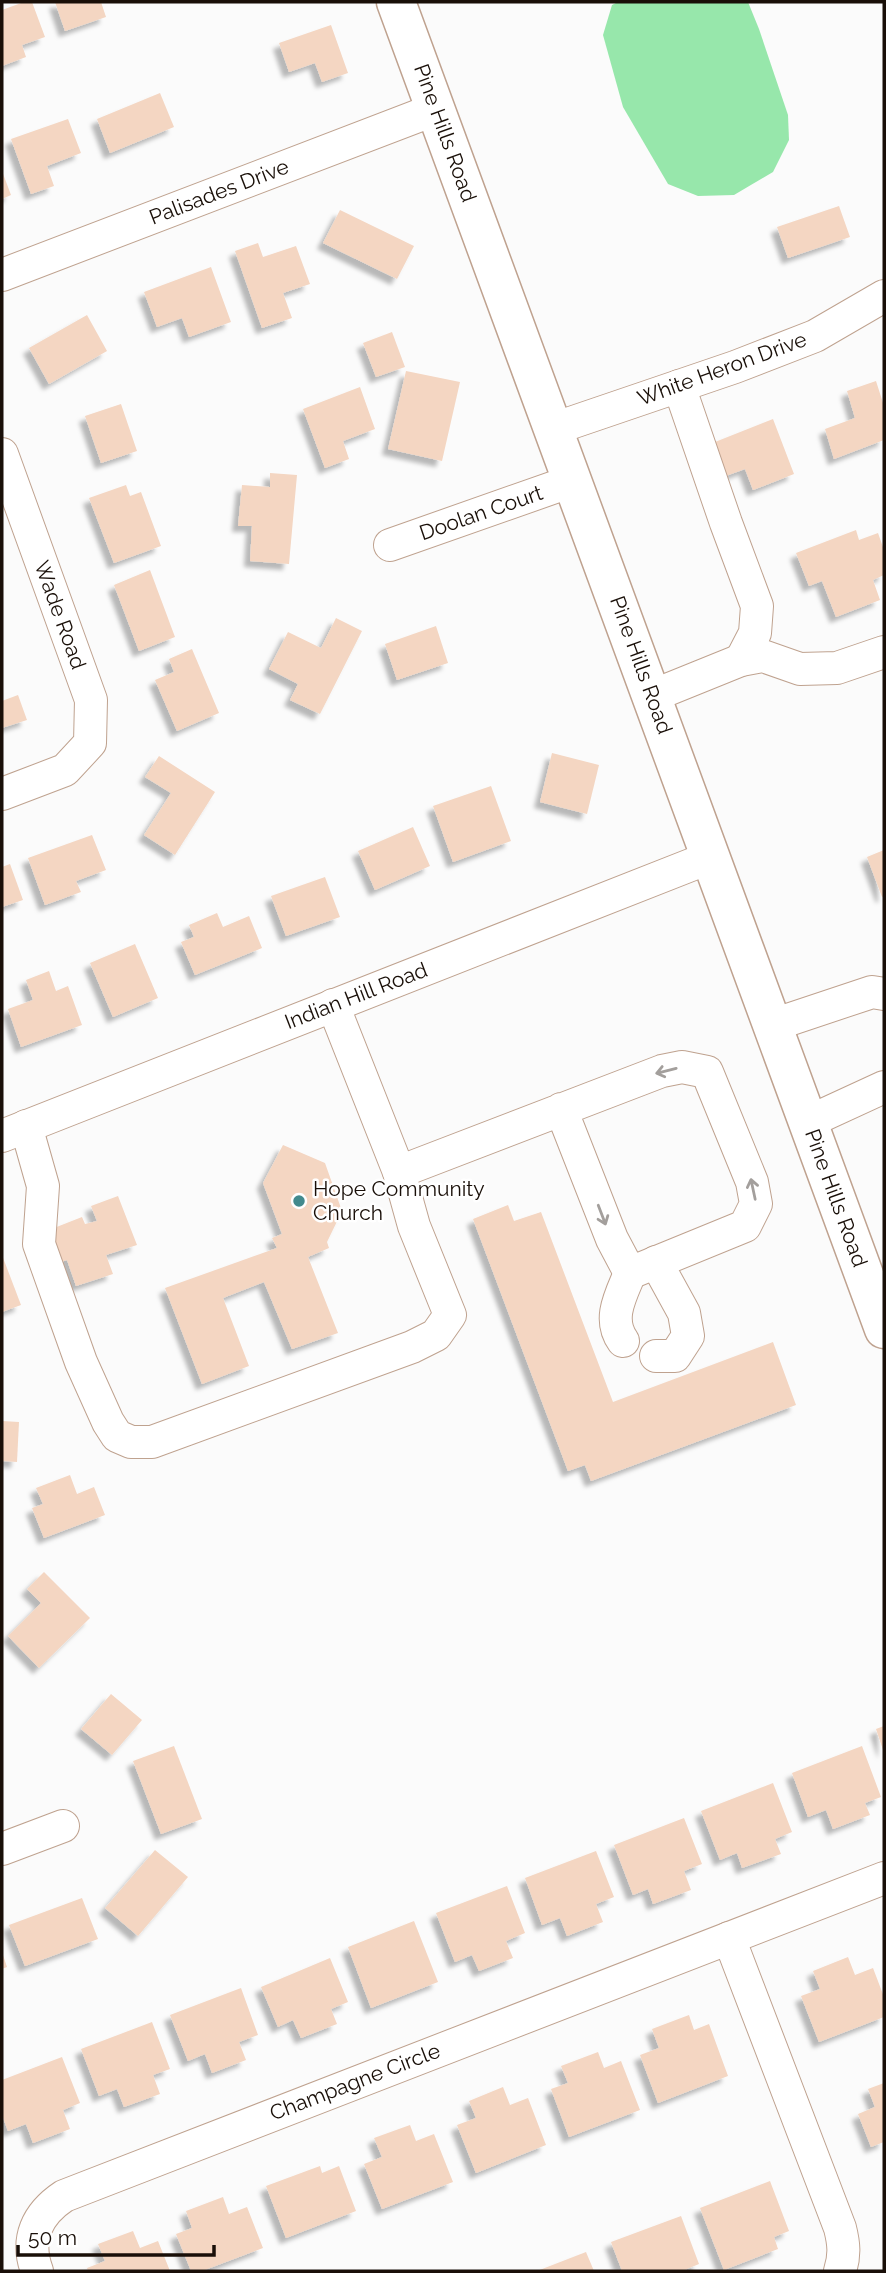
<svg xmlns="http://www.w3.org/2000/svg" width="886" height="2273" font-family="Raleway,sans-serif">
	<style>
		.green { fill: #97e7ab }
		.building { fill: #f4d6c2; filter: url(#shadow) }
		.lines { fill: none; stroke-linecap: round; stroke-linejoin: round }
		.minor-casing { stroke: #bfa28f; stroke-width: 34 }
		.major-casing { stroke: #bfa28f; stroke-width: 41 }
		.minor { stroke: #fff; stroke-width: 32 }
		.major { stroke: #fff; stroke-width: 38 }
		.oneway { stroke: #a39f9c }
		.poi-dot { fill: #428a8d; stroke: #fff; stroke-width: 2.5 }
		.labels { text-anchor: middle; stroke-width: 5; stroke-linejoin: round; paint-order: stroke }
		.street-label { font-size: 21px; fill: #190f08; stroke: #fff }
		.poi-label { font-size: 21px; fill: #190f08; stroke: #fff; text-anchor: start }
	</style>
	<defs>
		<filter id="shadow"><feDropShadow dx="-6" dy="6" stdDeviation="2" flood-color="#0004"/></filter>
	</defs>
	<rect width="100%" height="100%" fill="#fbfbfb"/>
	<polygon class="green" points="618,2 748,2 759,29 788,115 789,140 773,172 734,195 698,196 668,184 623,107 603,35 612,5"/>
	<g class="building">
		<polygon points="24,2 32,2 45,37 22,45 26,57 2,66 2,10"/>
		<polygon points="55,2 101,2 106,17 65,31"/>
		<polygon points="331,25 348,73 322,82 315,63 289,72 279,43"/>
		<polygon points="160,93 174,127 110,153 97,119"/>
		<polygon points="68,119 81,153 47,166 54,186 31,194 11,139"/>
		<polygon points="2,171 11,195 2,199"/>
		<polygon points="839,206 850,237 788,258 777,227"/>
		<polygon points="340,210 414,246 397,279 323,243"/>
		<polygon points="258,243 263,257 296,246 310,284 283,293 292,318 262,328 235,251"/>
		<polygon points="211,267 231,322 189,337 182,318 157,327 144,292"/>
		<polygon points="87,315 107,351 49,384 29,348"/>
		<polygon points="392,332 405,367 376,377 363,343"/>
		<polygon points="406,371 460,382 442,461 388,449"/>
		<polygon points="876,381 884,406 884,440 834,459 825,429 855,418 847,391"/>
		<polygon points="360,387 375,429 343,441 349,459 325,468 303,409"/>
		<polygon points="121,404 137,451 101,463 85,416"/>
		<polygon points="773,419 794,474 753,490 745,469 723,477 710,444"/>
		<polygon points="270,473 297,475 289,564 250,561 252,526 238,526 242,485 270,487"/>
		<polygon points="126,485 130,496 141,492 161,546 114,563 89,498"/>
		<polygon points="856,530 859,540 878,533 884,550 884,575 873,580 880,600 836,617 822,581 809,586 796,553"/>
		<polygon points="150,570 175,637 139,651 114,585"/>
		<polygon points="336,618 362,631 320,714 290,700 298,684 269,669 288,632 321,648"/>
		<polygon points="436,626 448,663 397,680 385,644"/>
		<polygon points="192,649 219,713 177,731 155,680 174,672 169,659"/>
		<polygon points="18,695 27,720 2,728 2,701"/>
		<polygon points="552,753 599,765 587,814 540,802"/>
		<polygon points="159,756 215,792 175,855 144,835 171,793 145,777"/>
		<polygon points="491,786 511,841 453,862 433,806"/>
		<polygon points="413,827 430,866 375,890 358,851"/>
		<polygon points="92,835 106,870 76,881 81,892 45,905 28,858"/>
		<polygon points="884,850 884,896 882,897 867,857"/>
		<polygon points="10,864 23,900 2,907 2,867"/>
		<polygon points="325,877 340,917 286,936 271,896"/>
		<polygon points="217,913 223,927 249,916 262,948 195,975 181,942 194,937 189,925"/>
		<polygon points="135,944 158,998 113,1017 90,963"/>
		<polygon points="49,971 56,991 68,986 82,1025 21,1047 8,1009 33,1000 26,980"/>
		<polygon points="283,1145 325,1163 342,1211 327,1242 329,1248 308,1257 338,1333 292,1349 264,1282 223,1298 249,1366 202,1384 165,1288 277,1248 272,1238 282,1234 263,1183"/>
		<polygon points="118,1196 137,1245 106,1255 113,1274 76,1286 67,1260 61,1262 49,1230 82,1217 85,1224 97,1221 91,1206"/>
		<polygon points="508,1205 514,1221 541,1212 613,1402 773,1342 796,1405 591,1481 585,1465 568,1471 473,1219"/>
		<polygon points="2,1255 21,1305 2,1312"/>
		<polygon points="2,1421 19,1422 17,1462 2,1461"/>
		<polygon points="70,1475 77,1494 94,1487 105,1515 44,1538 32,1508 43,1504 36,1488"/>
		<polygon points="44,1572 90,1618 39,1668 8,1636 41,1603 27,1589"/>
		<polygon points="111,1694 142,1720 112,1755 81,1729"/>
		<polygon points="884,1726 884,1753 876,1729"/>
		<polygon points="174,1746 202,1819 161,1834 133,1761"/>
		<polygon points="862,1746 881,1797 865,1803 870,1815 833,1829 826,1810 808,1817 792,1773"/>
		<polygon points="773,1783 792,1832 775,1839 781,1854 742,1868 737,1853 720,1860 701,1811"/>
		<polygon points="684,1818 702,1864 684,1871 691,1890 653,1904 648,1889 633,1895 614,1845"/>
		<polygon points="155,1850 188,1877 138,1936 105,1908"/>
		<polygon points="596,1851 614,1897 596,1904 603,1922 567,1936 560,1918 542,1925 525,1878"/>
		<polygon points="507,1886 525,1933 506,1941 513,1958 479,1971 472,1955 455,1962 436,1913"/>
		<polygon points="82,1898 98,1939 25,1966 9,1925"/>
		<polygon points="414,1921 438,1982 371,2008 348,1947"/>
		<polygon points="2,1952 7,1967 2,1969"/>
		<polygon points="848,1957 855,1975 873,1968 884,1997 884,2017 819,2042 801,1996 820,1989 813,1971"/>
		<polygon points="330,1958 348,2002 331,2009 337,2024 301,2038 293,2020 278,2027 261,1987"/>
		<polygon points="241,1988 258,2035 239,2042 246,2060 212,2073 205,2054 188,2061 170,2015"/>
		<polygon points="689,2015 694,2030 709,2024 728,2076 658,2103 640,2055 659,2048 652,2029"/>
		<polygon points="152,2022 170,2069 153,2075 160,2094 124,2107 117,2089 99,2096 81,2049"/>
		<polygon points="598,2052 604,2068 621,2061 640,2110 569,2137 551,2089 568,2083 561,2066"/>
		<polygon points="62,2057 80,2103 63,2110 70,2129 33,2143 26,2124 8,2131 2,2115 2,2080"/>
		<polygon points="884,2083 884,2142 871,2147 858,2114 875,2107 868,2089"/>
		<polygon points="503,2087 510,2105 528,2098 546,2145 476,2173 457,2125 476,2118 469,2101"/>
		<polygon points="410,2125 416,2141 434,2134 453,2182 382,2209 364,2164 382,2157 374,2138"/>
		<polygon points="320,2166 322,2173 339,2166 356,2211 286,2238 266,2186"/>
		<polygon points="770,2181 789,2231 774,2237 778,2249 724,2270 700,2208"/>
		<polygon points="223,2197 229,2214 247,2207 263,2248 202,2271 191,2271 176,2234 192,2228 186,2211"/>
		<polygon points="681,2216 699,2264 682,2271 622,2271 611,2242"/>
		<polygon points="133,2231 140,2248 158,2241 170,2271 88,2271 87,2268 105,2261 98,2244"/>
		<polygon points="586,2252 594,2271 537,2271"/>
	</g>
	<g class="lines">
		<defs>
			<g id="minor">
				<polyline points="2,275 436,109"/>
				<polyline points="679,386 726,523 757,606 755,633 741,660"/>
				<polyline points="553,429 735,367 815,336 884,296"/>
				<polyline points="2,454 91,700 90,743 65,770 2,794"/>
				<polyline points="390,545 572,481"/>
				<polyline points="652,696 741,660 763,656 800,669 837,668 884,652"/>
				<polyline points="333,1005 399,1172 662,1071 682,1067 707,1072 752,1182 756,1204 745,1226 630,1273 612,1239 561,1109"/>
				<polyline points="773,1025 872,992 884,994"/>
				<polyline points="808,1122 884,1087"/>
				<polyline points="26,1126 43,1186 39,1244 81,1362 108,1422 117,1436 131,1442 152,1442 412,1347 436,1335 450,1315 414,1226 399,1172"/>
				<polyline points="2,1136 711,857"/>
				<path d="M623,1341C607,1319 621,1295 630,1273"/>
				<polyline points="656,1356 675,1356 688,1336 684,1313 656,1262"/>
				<polyline points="2,1849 63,1826"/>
				<path d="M729,1938L840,2228C844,2244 845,2255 840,2271"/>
				<path d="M37,2271C25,2239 37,2214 64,2196L884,1878"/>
			</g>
			<polyline id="major" points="396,2 884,1329"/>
		</defs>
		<use href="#minor" class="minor-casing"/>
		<use href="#major" class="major-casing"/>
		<use href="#minor" class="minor"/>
		<use href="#major" class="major"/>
	</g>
	<defs><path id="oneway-shaft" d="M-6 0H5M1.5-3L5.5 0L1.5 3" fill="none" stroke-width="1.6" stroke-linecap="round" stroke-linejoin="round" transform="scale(1.75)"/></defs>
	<g class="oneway">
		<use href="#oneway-shaft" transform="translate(666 1071) rotate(166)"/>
		<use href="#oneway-shaft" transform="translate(753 1189) rotate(-102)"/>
		<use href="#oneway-shaft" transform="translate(602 1215) rotate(69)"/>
	</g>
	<circle class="poi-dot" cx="299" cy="1201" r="7"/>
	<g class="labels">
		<g class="street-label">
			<text transform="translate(445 133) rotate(70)" y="7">Pine Hills Road</text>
			<text transform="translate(219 192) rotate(-21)" y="7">Palisades Drive</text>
			<text transform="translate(722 369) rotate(-20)" y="7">White Heron Drive</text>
			<text transform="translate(481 513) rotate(-19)" y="7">Doolan Court</text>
			<text transform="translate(60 615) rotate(70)" y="7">Wade Road</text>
			<text transform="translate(641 665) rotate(70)" y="7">Pine Hills Road</text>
			<text transform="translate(356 996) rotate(-21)" y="7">Indian Hill Road</text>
			<text transform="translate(836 1198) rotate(70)" y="7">Pine Hills Road</text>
			<text transform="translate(355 2082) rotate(-21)" y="7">Champagne Circle</text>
		</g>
		<g class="poi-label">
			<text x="313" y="1196">Hope Community<tspan x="313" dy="24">Church</tspan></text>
		</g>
	</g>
	<rect width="886" height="2273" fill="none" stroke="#190f08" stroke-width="7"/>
	<path d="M18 2245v10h196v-10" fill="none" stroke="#190f08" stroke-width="3.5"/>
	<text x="28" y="2245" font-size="21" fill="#190f08" stroke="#ffffff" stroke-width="5" paint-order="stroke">50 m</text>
</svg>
